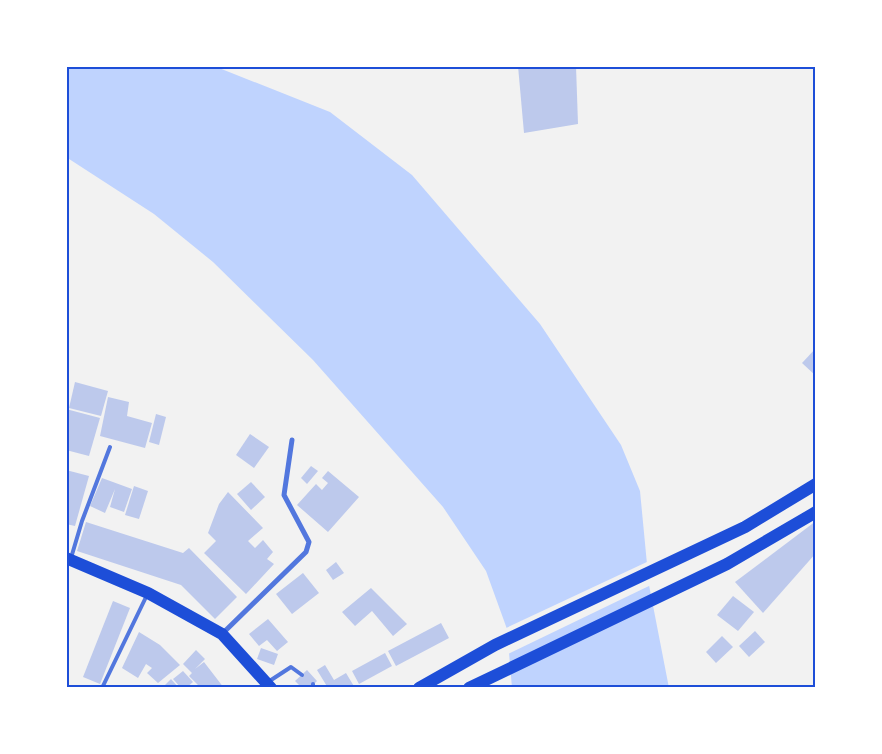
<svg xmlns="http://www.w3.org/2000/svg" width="882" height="754" font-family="Literata,serif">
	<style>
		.water { fill: #bfd3fe }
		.pier { fill: #f2f2f2 }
		.building { fill: #bdc9ec }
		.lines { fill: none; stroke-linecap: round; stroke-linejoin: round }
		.service { stroke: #5277de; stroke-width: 4 }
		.minor { stroke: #5277de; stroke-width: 5 }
		.primary { stroke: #1d4ed8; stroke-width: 12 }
		.neatline { fill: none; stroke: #1d4ed8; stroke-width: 2 }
	</style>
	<rect width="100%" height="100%" fill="#f2f2f2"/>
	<polygon class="water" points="66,66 214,66 330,112 412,175 540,324 621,445 640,491 649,585 669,688 512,688 507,629 486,571 443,507 313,360 213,262 154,214 66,157"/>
	<polygon class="pier" points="649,561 651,585 506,655 504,629"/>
	<g class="building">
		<polygon points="518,66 576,66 578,124 524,133"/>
		<polygon points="816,348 816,376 802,363"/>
		<polygon points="75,382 108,391 101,416 69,408"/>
		<polygon points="108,397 129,402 127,416 152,423 145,448 100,436"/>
		<polygon points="66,409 100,418 89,456 66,450"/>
		<polygon points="156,414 166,417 159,445 149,442"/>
		<polygon points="250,434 269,447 254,468 236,455"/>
		<polygon points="311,466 318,471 307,484 301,478"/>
		<polygon points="66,470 89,476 75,526 66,524"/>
		<polygon points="328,471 359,497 328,532 297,505 316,484 322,490 328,483 322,478"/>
		<polygon points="102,478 132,489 124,512 110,507 115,489 105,513 90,506"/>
		<polygon points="251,482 265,497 251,510 237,494"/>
		<polygon points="134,486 148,491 139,519 125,515"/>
		<polygon points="228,492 263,528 248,541 255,548 263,540 273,552 267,559 274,564 246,594 204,553 216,541 208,533 219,504"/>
		<polygon points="816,521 816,553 763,613 735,582"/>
		<polygon points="86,522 183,553 189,548 237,597 215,619 181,585 77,551"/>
		<polygon points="336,562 344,573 333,580 326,570"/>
		<polygon points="303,573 319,593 292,614 276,594"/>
		<polygon points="371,588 407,624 393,636 372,611 355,626 342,612"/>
		<polygon points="733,596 754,612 738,631 717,615"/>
		<polygon points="113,601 130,608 100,684 83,677"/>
		<polygon points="268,619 288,642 277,651 267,640 259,646 249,634"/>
		<polygon points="441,623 449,638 396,666 388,651"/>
		<polygon points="755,631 765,642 749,657 739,646"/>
		<polygon points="139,632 160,645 180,665 158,683 147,673 152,668 146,664 138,678 122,668"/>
		<polygon points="722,636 733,647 716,663 706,652"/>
		<polygon points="261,648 278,654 274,665 257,659"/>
		<polygon points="196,650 205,659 195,669 204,662 224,688 201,688 189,676 192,673 183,664"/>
		<polygon points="385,653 392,666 359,684 352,671"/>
		<polygon points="325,665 334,680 346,673 355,688 328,688 317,670"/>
		<polygon points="307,670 317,681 310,688 302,688 295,681"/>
		<polygon points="183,671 193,682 186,688 181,688 173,679"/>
		<polygon points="171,679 179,688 162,688"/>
	</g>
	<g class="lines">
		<g class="service">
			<polyline points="71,558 82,521 110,447"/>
			<polyline points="268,682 291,667 302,675"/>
			<polyline points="102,688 147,595"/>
			<polyline points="313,688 313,684"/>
		</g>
		<polyline class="minor" points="222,634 306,552 309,542 284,495 292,440"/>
		<g class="primary">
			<polyline points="66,558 148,593 222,634 271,688"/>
			<polyline points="419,688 495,645 745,527 816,484"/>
			<polyline points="469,688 727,564 816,512"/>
		</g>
	</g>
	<rect width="882" height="754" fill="none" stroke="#ffffff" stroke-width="135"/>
	<rect x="68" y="68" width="746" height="618" class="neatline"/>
</svg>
